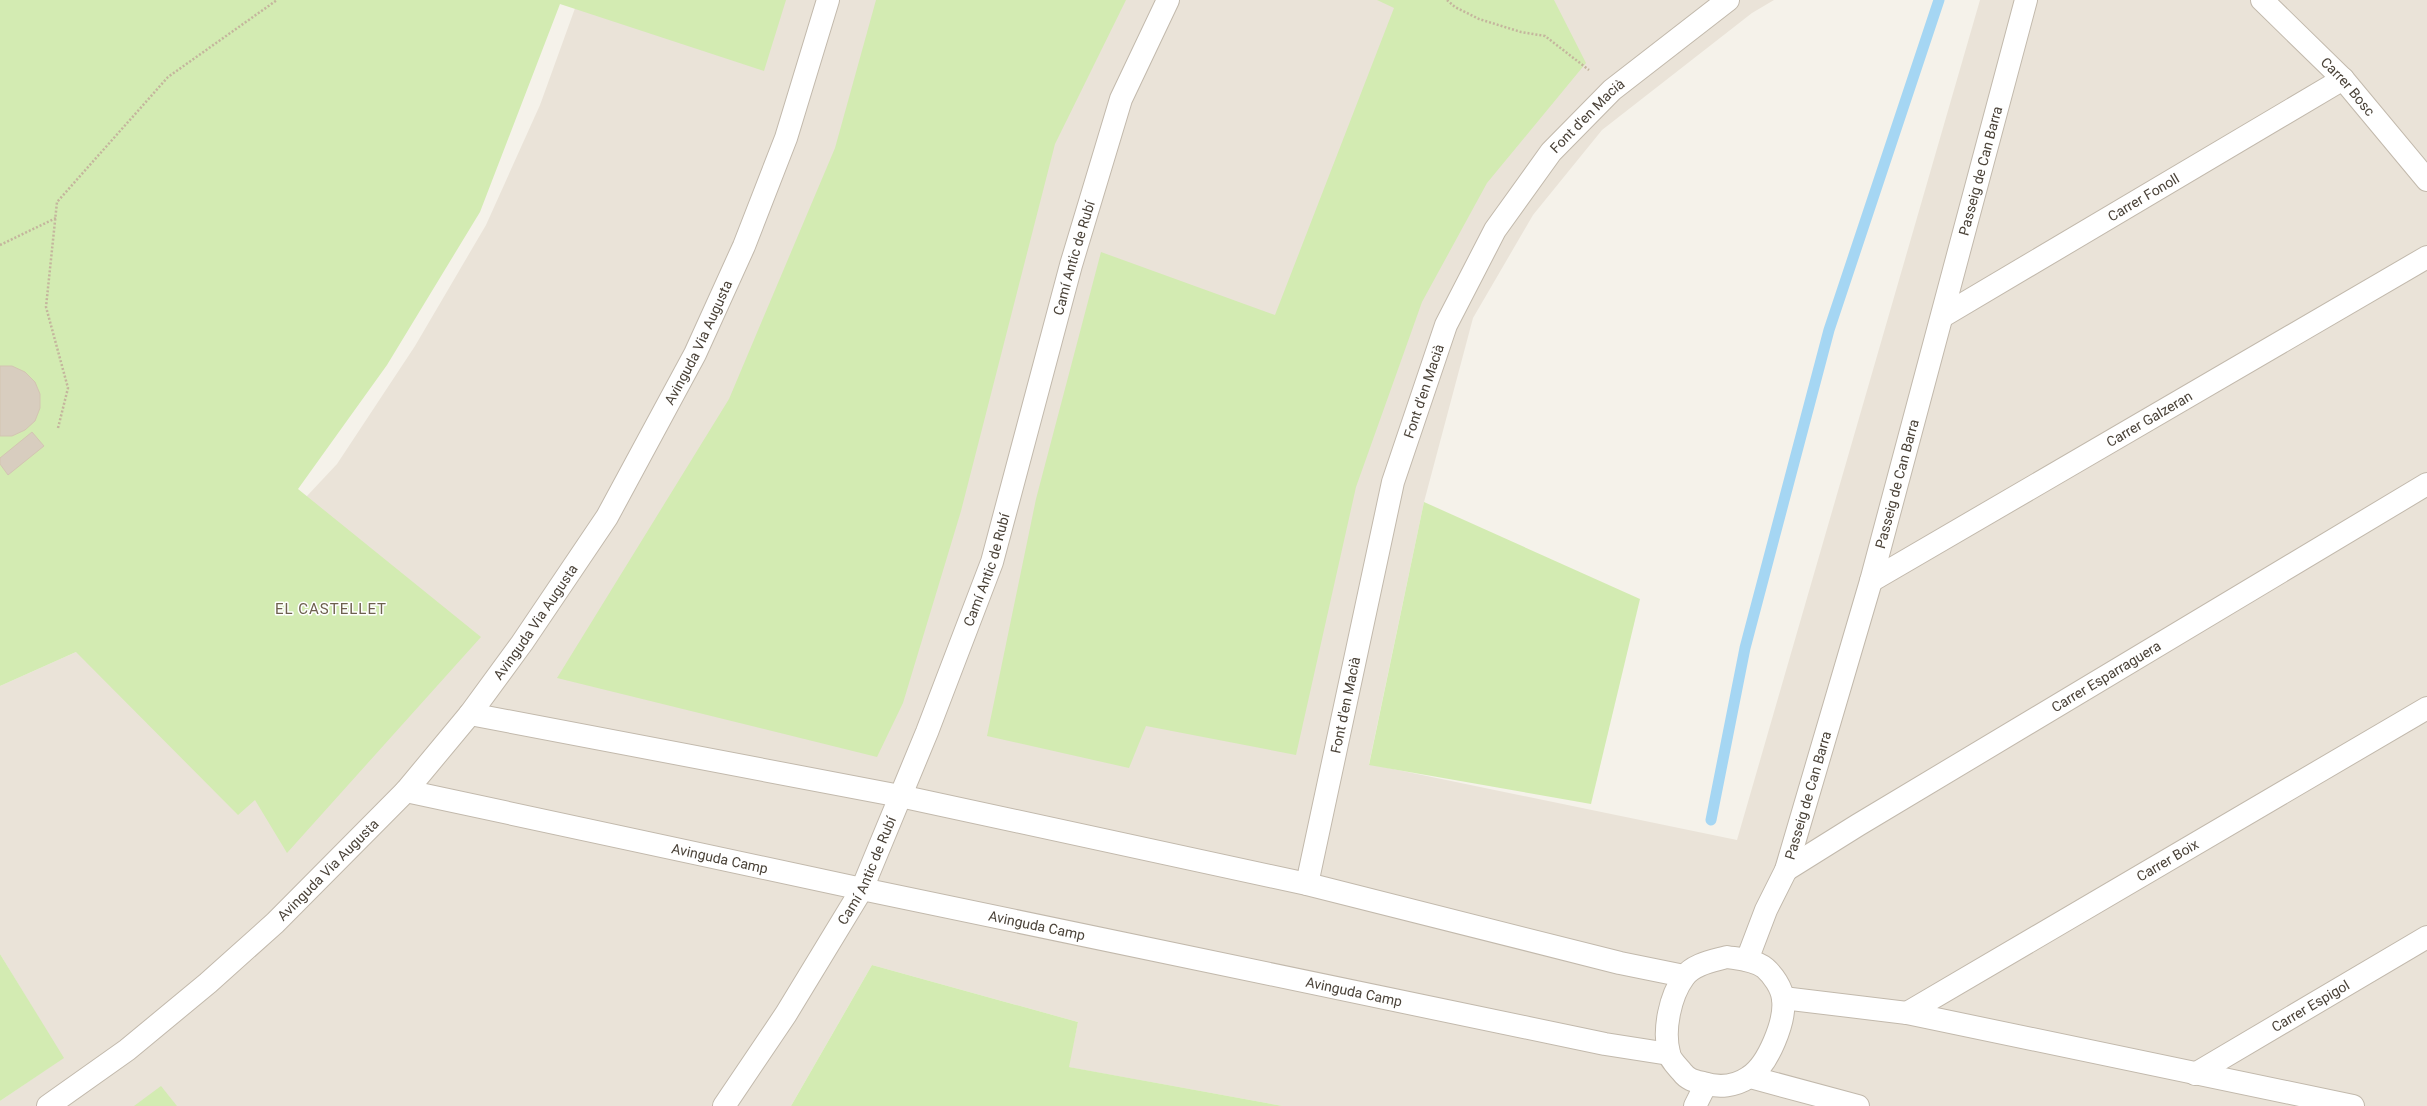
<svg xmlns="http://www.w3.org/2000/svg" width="2427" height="1106" font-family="Roboto,sans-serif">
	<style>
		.residential { fill: #eae3d8 }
		.green { fill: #d3ebb2 }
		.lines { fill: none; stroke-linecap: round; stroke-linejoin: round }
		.stream { stroke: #a5d6f3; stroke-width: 11 }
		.building { fill: #d8cdbf; stroke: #d3c5b2 }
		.minor-casing { stroke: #c2b9ac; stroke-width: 24 }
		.path { stroke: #c4b59d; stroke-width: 2.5; stroke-dasharray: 2 2; stroke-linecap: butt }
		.minor { stroke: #fff; stroke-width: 22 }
		.labels { text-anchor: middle; stroke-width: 3; stroke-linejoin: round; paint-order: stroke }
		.street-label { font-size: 14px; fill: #4a4238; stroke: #fff }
		.neighbourhood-label { font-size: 15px; letter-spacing: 1px; fill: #6d604e; stroke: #fff }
	</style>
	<rect width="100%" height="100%" fill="#f5f2ea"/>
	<polygon class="residential" points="578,0 1774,0 1752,13 1602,130 1533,215 1473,318 1424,502 1369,764 1737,840 1980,0 2427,0 2427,1106 1283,1106 1068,1067 1078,1022 872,965 791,1106 0,1106 0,1101 63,1058 0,954 0,686 76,652 262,544 337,464 415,346 486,225 540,105"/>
	<g class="green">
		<polygon points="0,0 786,0 764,71 560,4 480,212 387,365 298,489 481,637 287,853 255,800 238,815 76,652 0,686"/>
		<polygon points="876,0 1126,0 1055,144 961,511 903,703 877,757 557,678 729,399 835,148"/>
		<polygon points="1377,0 1554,0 1586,63 1487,183 1422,302 1356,487 1296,755 1146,726 1129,768 987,736 1036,499 1101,252 1275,315 1394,8"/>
		<polygon points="1424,502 1640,599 1591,804 1369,765"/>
		<polygon points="0,954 64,1058 0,1101"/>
		<polygon points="872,965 1078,1022 1069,1067 1283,1106 791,1106"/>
		<polygon points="161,1086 177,1106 134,1106"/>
	</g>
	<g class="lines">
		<polyline class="stream" points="1711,820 1745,648 1829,330 1939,0"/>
	</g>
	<g class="building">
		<polygon points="0,366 12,366 25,372 35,382 40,394 40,408 35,421 25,430 12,436 0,436"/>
		<polygon points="32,432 44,446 8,475 0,464 0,458"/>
	</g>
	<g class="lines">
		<defs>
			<g id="minor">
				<path id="s1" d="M2262,0L2343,79L2427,180"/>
				<path id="s2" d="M1943,316L2343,79"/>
				<path id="s3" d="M1871,581L2427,257"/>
				<polyline points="470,714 900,796 1307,884 1620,963 1684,976"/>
				<path id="s4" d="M406,791L862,889L1605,1044L1669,1054"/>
				<path id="s5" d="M1786,870L1858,825L2427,484"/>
				<path id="s6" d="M1307,884L1393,482L1446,325L1495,230L1551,152L1612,90L1728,0"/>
				<path d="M1727,957C1739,959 1755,960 1765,968C1773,975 1782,988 1783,999C1786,1021 1768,1065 1749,1077C1736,1086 1719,1088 1703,1083C1695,1081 1688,1080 1682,1072C1678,1067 1670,1060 1669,1053C1663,1030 1670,996 1684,977C1693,964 1713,961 1727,957Z"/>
				<path id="s7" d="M1747,960L1766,910L1786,870L1871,581L2026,0"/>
				<polyline points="1783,998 1907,1013 2353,1106"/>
				<path id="s8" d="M1907,1013L2427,708"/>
				<path id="s9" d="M2195,1074L2427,937"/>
				<polyline points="1750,1077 1858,1106"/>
				<path id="s10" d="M48,1106L127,1050L208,983L275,923L406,791L470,714L522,643L607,517L695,354L744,246L786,138L828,0"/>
				<path id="s11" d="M724,1106L786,1014L862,889L927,732L992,562L1071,265L1121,99L1168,0"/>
				<polyline points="1695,1106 1706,1084"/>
			</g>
		</defs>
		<use href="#minor" class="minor-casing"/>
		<g class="path">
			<polyline points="1447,0 1455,7 1479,19 1521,32 1545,36 1589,70"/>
			<polyline points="0,245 56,218"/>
			<polyline points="58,428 68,388 46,307 57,202 168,77 277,0"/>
		</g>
		<use href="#minor" class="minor"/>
	</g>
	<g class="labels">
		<g class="street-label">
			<text dy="5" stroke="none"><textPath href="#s1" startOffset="122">Carrer Bosc</textPath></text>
			<text dy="5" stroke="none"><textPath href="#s6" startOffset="831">Font d'en Macià</textPath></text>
			<text dy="5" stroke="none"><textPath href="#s7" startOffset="824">Passeig de Can Barra</textPath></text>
			<text dy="5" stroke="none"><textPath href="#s2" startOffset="233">Carrer Fonoll</textPath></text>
			<text dy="5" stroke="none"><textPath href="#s11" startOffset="924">Camí Antic de Rubí</textPath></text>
			<text dy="5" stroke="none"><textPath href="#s10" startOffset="1015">Avinguda Via Augusta</textPath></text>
			<text dy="5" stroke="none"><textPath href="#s6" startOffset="507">Font d'en Macià</textPath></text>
			<text dy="5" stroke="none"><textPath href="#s3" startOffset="322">Carrer Galzeran</textPath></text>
			<text dy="5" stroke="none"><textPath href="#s7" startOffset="500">Passeig de Can Barra</textPath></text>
			<text dy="5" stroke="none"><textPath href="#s11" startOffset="600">Camí Antic de Rubí</textPath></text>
			<text dy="5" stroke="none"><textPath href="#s10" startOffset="691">Avinguda Via Augusta</textPath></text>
			<text dy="5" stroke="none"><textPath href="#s5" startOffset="374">Carrer Esparraguera</textPath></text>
			<text dy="5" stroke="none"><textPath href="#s6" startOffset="183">Font d'en Macià</textPath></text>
			<text dy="5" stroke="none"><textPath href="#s7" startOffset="176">Passeig de Can Barra</textPath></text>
			<text dy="5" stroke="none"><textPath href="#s4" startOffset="321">Avinguda Camp</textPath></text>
			<text dy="5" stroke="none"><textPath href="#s8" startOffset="302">Carrer Boix</textPath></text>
			<text dy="5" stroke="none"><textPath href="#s10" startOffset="367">Avinguda Via Augusta</textPath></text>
			<text dy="5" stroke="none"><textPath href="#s11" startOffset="276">Camí Antic de Rubí</textPath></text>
			<text dy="5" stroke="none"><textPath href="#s4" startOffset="645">Avinguda Camp</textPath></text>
			<text dy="5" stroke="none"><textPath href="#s4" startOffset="969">Avinguda Camp</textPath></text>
			<text dy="5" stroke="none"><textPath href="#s9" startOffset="134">Carrer Espigol</textPath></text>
		</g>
		<g class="neighbourhood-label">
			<text x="331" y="614">EL CASTELLET</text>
		</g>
	</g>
</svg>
